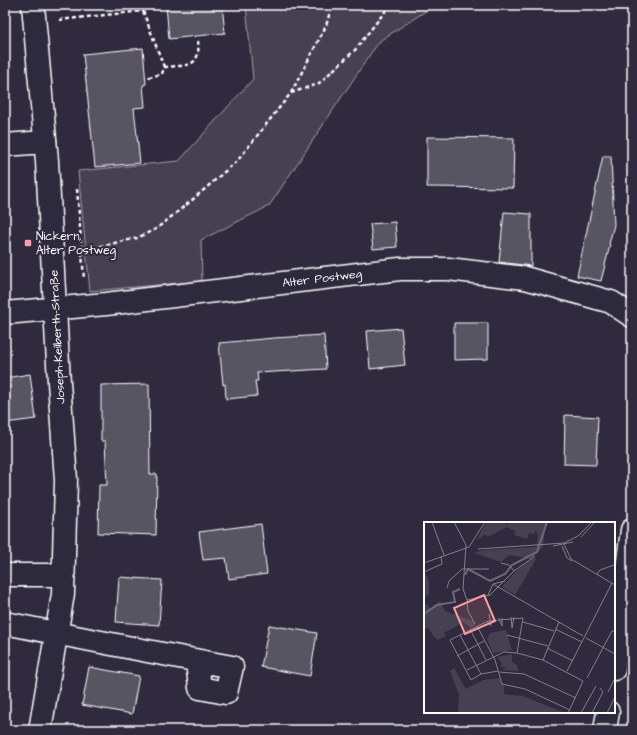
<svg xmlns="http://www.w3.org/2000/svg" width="637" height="735" font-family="'Architects Daughter',sans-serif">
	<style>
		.green { fill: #464152; stroke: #a2a0a8 }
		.building { fill: #595564; stroke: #fff }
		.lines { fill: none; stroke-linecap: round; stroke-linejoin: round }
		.minor-casing { stroke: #fff; stroke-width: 25 }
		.path { stroke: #fff; stroke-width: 2.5; stroke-dasharray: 4 3; stroke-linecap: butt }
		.minor { stroke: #2f2a3d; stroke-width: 22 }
		.poi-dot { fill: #ff9aa2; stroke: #2f2a3d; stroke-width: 1.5 }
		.labels { text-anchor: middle; stroke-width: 4; stroke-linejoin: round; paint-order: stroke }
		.poi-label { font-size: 12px; fill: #fff; stroke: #2f2a3d; text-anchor: start }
		.street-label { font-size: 12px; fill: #fff; stroke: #2f2a3d }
		.inset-river { fill: none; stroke: #6d6a77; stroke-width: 2 }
		.inset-road { fill: none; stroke: #827f8b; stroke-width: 1 }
		.view { fill: #ff9aa2; fill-opacity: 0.15; stroke: #ff9aa2; stroke-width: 2 }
		.inset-edge { fill: none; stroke: #fff; stroke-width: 2 }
	</style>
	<rect width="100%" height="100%" fill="#2f2a3d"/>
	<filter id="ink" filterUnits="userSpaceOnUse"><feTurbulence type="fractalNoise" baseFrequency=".025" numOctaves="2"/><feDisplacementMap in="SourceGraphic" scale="8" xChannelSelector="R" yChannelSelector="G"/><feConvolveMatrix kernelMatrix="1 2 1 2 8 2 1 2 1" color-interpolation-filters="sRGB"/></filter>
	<g filter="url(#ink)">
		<polygon class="green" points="246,5 435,5 381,40 371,53 269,206 201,240 202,281 90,291 78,171 179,161 253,79"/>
		<g class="building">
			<polygon points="166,5 222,5 225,33 169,39"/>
			<polygon points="143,48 146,84 143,85 145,107 134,108 140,163 95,167 83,54"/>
			<polygon points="427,137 514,138 513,188 427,187"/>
			<polygon points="603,156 611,156 614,225 609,244 610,245 601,281 577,276"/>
			<polygon points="504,212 531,214 531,266 499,262"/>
			<polygon points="395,222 397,247 373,249 370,224"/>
			<polygon points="454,323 488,323 488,359 454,360"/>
			<polygon points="401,328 405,365 370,369 367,331"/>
			<polygon points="324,335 326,369 257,373 258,381 255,381 257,396 226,399 225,384 223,385 219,343 274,338"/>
			<polygon points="30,374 36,419 5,423 5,378"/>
			<polygon points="149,384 150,474 157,474 156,535 98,533 99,485 107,485 105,441 101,441 101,385"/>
			<polygon points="565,415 598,417 596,465 564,464"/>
			<polygon points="261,524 267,574 229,579 226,558 203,560 199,532"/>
			<polygon points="119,577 162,580 159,625 116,622"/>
			<polygon points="269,625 317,633 310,676 261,667"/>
			<polygon points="89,667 139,676 132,714 82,705"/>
		</g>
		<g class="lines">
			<defs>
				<g id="minor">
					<polyline points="33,5 47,161 59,382 66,480 63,594 40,730"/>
					<polyline points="5,145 45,142"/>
					<polyline points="5,313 106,304 400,269 448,269 525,278 611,302 632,316"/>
					<polyline points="5,575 63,575"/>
					<path d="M5,623C80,638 156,653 232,667L226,693L200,688L197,661"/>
					<polyline points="614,669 632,530"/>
					<polyline points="605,730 608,712"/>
				</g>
			</defs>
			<use href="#minor" class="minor-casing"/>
			<g class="path">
				<polyline points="143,11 164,67 162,74 145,78"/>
				<polyline points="59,20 143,11 144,5"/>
				<path d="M164,67C186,65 201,69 198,41"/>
				<polyline points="291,93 318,84 355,50 390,5"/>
				<polyline points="77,189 84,279"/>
				<polyline points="79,251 137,238 156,229 191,201 238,160 291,93 326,26 332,5"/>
			</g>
			<use href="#minor" class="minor"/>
		</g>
	</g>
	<rect class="poi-dot" x="24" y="239" width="8" height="8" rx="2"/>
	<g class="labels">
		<g class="poi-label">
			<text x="36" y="240">Nickern,<tspan x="36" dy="14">Alter Postweg</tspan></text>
		</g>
		<g class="street-label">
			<text transform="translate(322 278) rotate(-7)" y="4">Alter Postweg</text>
			<text transform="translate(57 337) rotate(-93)" y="4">Joseph-Keilberth-Straße</text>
		</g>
	</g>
	<g transform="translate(424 522)">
		<rect width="191" height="191" fill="#2f2a3d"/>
		<path d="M62,0H80L84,3V0H125L121,5L119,25L107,37L85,33L77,40L50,31L60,28L112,25L114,14L112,8L110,12L105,11L103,17L90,13L91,9L83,5L66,14L60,13L53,18ZM110,35L112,37L91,73L78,65L92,49ZM1,51L5,59V72L0,76ZM16,79L21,89L49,99L51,103L47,106L40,100L20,111L22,114L14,118L11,116L4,106L0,107V80L6,86ZM82,108L88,128L69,131L63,117L66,111ZM88,132V140L93,143L94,149L78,148L83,145H77L78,142L73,135ZM30,146L42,167L59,158L75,156L80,164V172L99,174L141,191H34L35,173L26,149Z" fill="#464152"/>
		<path class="inset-river" d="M41,53L44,47L66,59L81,52L88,43L113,30L123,0M0,92L13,83L31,80L29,70L36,67"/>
		<path class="inset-road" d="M8,0L20,33M30,0L42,23L39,67L43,78M157,15L171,0M140,22L147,37L191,63M129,24L149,20M138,24L143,36L148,39M54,27L140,21L154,14L168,0M0,41L45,25L61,0M77,41L85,43L90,49M0,50L18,42L17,34M173,52L176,48L190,43M69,62L159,114M23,66L25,59L38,47H65M64,73L69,62L81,59M43,78L66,73L90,49L111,34M43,78L44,89L51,102M87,95L88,106L90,95M75,96L78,104V96M63,99L67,104L65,92M99,100L130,109M53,104L71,138L78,162L101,167L146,188M46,107L62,138M131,107L158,120M36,113L57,152M83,113L124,124M162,116L191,132M123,126L149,139M33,134L60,119M119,138L135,100M43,148L80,130L93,131L119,138L159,159L144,191M74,149L57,152L47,158L26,118L64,99L99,96L93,131M143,149L188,61M75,150L100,152L152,176M163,156L188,109H191M184,170L191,156M157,191L172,164M168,191L179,170L176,166M183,191L191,175"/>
		<path class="view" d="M60,73L71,99L41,112L30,86Z"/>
		<rect width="191" height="191" class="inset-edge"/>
	</g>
	<rect width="637" height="735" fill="none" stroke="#2f2a3d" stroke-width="20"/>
	<rect x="10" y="10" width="617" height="715" fill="none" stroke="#fff" stroke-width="1.5" filter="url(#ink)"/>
</svg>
